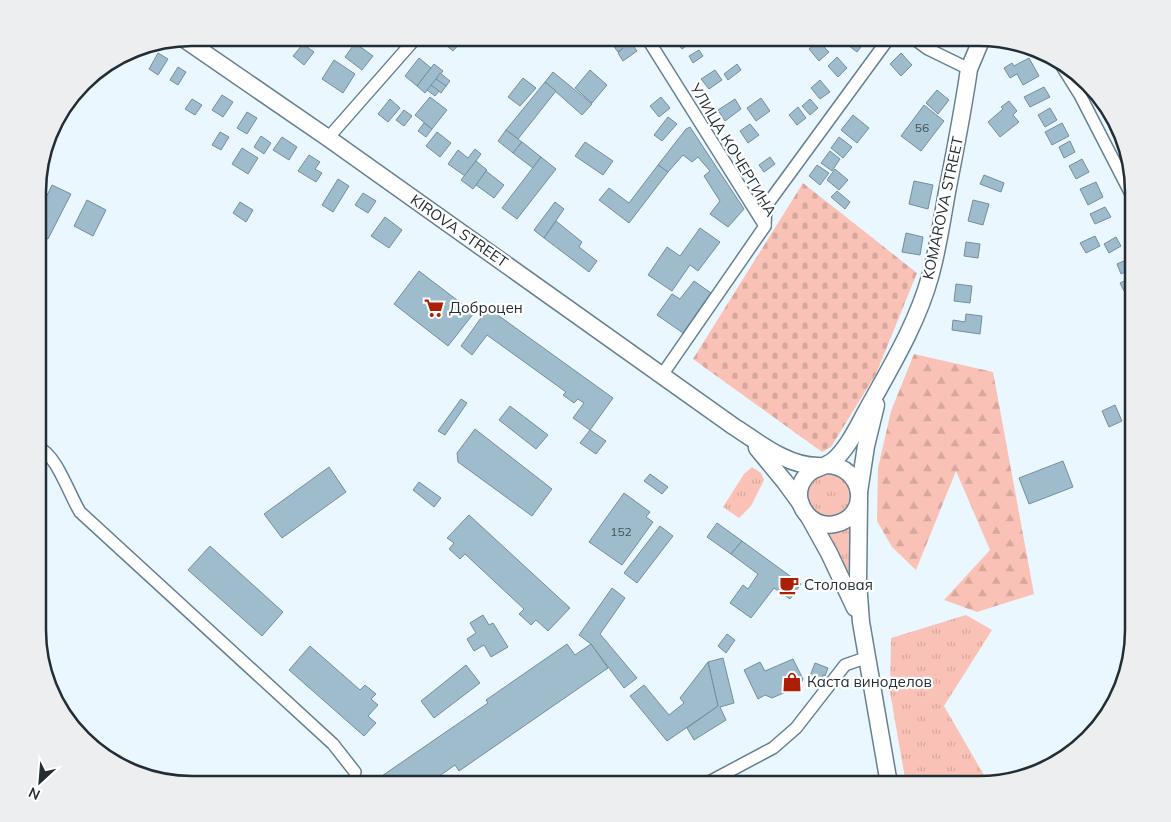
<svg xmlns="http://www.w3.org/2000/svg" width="1171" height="822" font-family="Mulish,sans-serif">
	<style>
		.grass { fill: url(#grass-tufts) }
		.forest { fill: url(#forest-firs) }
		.cemetery { fill: url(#cemetery-stones) }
		.building { fill: #9ebccc; stroke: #728f9f }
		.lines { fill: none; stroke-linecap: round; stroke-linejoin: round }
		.minor-casing { stroke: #658191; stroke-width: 14 }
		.secondary-casing { stroke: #658191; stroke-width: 19 }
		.minor { stroke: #fff; stroke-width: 11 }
		.secondary { stroke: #fff; stroke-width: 16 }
		.labels { text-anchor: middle; stroke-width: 4.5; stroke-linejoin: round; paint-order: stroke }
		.number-label { font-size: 12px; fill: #41525a }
		.street-label { font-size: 15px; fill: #222e34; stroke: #fff }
		.poi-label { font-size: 15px; fill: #222e34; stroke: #fff; text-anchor: start }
		.rim { fill: none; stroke: #222e34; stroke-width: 2.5 }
	</style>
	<defs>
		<pattern id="grass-tufts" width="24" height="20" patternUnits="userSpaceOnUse" patternTransform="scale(1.25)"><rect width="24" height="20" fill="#fac2b6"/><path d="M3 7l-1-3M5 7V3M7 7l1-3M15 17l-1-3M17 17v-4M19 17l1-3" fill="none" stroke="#d6a79d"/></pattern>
		<pattern id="forest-firs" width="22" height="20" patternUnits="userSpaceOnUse" patternTransform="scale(1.25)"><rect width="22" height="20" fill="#fac2b6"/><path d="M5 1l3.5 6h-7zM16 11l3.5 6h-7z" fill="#d6a79d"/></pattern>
		<pattern id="cemetery-stones" width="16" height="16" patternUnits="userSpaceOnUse" patternTransform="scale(1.25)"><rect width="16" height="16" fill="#fac2b6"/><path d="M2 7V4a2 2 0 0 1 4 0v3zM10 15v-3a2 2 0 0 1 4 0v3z" fill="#d6a79d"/></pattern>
	</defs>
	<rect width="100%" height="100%" fill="#ebf7fe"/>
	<g class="grass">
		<polygon points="752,467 761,473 764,480 751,506 739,518 723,507 744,474"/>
		<path d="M827,471L846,478C848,482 852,488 852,493C855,511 832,523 817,514C812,511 809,503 806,498L810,480Z"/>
		<polygon points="851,522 851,575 848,573 824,529"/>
		<polygon points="966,615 992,630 944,706 988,782 979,784 906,784 890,692 891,638"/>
	</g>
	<polygon class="forest" points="914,354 993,372 1034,594 977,612 944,600 990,550 956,471 916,570 892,547 877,521 878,468 891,411"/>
	<polygon class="cemetery" points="803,183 917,273 876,374 831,447 822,452 693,359"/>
	<g class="building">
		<polygon points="369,38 388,38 380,47"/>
		<polygon points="443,38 458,38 462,41 453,51 441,41"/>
		<polygon points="622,38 627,38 637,51 623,61 618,53 623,48 618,52 612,44"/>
		<polygon points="673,38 695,38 696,39 682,49"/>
		<polygon points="847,38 868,38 857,52 844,42"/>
		<polygon points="818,41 829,52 819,61 809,49"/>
		<polygon points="355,43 373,56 362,70 345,57"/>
		<polygon points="303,44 314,52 304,65 293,56"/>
		<polygon points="699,50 703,56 693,63 689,56"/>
		<polygon points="158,53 168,59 158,75 149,69"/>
		<polygon points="901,53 912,65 901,76 890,64"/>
		<polygon points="837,57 847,68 838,77 828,66"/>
		<polygon points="419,58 431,68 417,86 405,76"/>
		<polygon points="1029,58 1039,76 1023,85 1017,74 1010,78 1004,68 1012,63 1014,66"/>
		<polygon points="334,60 355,74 343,93 322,79"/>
		<polygon points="434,64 443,71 425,93 417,86"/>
		<polygon points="737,64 741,70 728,80 724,74"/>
		<polygon points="178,67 186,72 178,85 170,80"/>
		<polygon points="590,70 607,85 592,103 575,88"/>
		<polygon points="715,70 722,80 709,89 701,79"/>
		<polygon points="553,72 592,104 582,115 545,82"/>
		<polygon points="440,73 450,81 446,86 436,79"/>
		<polygon points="523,78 536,88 520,106 508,97"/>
		<polygon points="436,79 446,86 441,93 431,85"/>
		<polygon points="820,80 830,92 820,99 811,88"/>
		<polygon points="545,82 556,91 518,139 506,130"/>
		<polygon points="431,85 439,91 435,96 427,90"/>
		<polygon points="1044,87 1050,97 1030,107 1024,97"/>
		<polygon points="937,90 949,100 938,114 926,103"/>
		<polygon points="222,95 233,102 223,117 212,110"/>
		<polygon points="430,97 447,110 432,129 415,115"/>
		<polygon points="661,97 670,108 659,117 650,106"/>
		<polygon points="761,98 770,111 756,121 747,108"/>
		<polygon points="192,99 202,105 195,115 185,109"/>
		<polygon points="390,99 400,108 388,122 378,114"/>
		<polygon points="735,99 741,109 725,121 718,110"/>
		<polygon points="810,99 818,108 810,115 802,106"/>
		<polygon points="1009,101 1017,111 1013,115 1019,122 1000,137 988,122 1003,109 1001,107"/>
		<polygon points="924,105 944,121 921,151 901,136"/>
		<polygon points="798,107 806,118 797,125 789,115"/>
		<polygon points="1050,108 1057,120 1045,127 1038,115"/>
		<polygon points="404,110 412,116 404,126 396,120"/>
		<polygon points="247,112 257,118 247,134 237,128"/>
		<polygon points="853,115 869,128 857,143 841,130"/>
		<polygon points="668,117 677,124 662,141 654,135"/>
		<polygon points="424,123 432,129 426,137 418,131"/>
		<polygon points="1062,123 1069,136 1052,145 1045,132"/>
		<polygon points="750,124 759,135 748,143 740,131"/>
		<polygon points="690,127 744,209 728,227 710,214 720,201 704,176 710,171 698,157 692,162 683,155 668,172 658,165 686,129"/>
		<polygon points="506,130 522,142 513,153 498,141"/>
		<polygon points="220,132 229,137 221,150 212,145"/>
		<polygon points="437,132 451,143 440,157 426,146"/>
		<polygon points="261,136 271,143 264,154 254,147"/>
		<polygon points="282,137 297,147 289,160 273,150"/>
		<polygon points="839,137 852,147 843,158 831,148"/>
		<polygon points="1070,141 1075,152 1064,158 1059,147"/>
		<polygon points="522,142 541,157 533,168 513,153"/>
		<polygon points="585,142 613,161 603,175 575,156"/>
		<polygon points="242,148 258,158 248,174 232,164"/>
		<polygon points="475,149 481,154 465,176 448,164 458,150 468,158"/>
		<polygon points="830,151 840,159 832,171 821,163"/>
		<polygon points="309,155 320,162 315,169 322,173 316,182 298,171"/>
		<polygon points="541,157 556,169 517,219 502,208"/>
		<polygon points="770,157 775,164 764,172 759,165"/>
		<polygon points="1082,159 1089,172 1076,179 1069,166"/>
		<polygon points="476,161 487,170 473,189 461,180"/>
		<polygon points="658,165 668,172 629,223 599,200 609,188 629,203"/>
		<polygon points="817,165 829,173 820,185 809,176"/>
		<polygon points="835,169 848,180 839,190 827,180"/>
		<polygon points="486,171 504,185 494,198 476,185"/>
		<polygon points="984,175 1004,183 1001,192 980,184"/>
		<polygon points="338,179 349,186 333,212 322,205"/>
		<polygon points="914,181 933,185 928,209 909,204"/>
		<polygon points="1096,182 1103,197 1088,205 1080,189"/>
		<polygon points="52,185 71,194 48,239 39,235 39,212"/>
		<polygon points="837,191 850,202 845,209 831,197"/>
		<polygon points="363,193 376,201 368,213 355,205"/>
		<polygon points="87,200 106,210 93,236 74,226"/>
		<polygon points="973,200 989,204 983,225 968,221"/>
		<polygon points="240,202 253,210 246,222 233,213"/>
		<polygon points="555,202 564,209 544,238 534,230"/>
		<polygon points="1105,207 1111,217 1095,224 1090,214"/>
		<polygon points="385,217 402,230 389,248 371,236"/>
		<polygon points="556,221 582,242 579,247 597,261 589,272 544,238"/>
		<polygon points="700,228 720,242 698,271 690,265 672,291 648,275 667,247 680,256"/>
		<polygon points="906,233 923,237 920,255 902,252"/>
		<polygon points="1095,236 1100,246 1086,253 1080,243"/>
		<polygon points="1116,237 1121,246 1109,253 1104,244"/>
		<polygon points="966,242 980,244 978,258 964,256"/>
		<polygon points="1130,258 1133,268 1121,274 1117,264"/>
		<polygon points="419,271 474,313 448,346 394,304"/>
		<polygon points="1133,277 1133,287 1124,291 1120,283"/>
		<polygon points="694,281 711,293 683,333 657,315 672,294 680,299"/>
		<polygon points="956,284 972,286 970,303 954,301"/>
		<polygon points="488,308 613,398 590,430 573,418 584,403 578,399 574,403 563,395 566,392 487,335 472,355 461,346"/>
		<polygon points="966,314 982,316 980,334 952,330 953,320 965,322"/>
		<polygon points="461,399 467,403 445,435 438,431"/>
		<polygon points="1115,405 1122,421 1109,427 1102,411"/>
		<polygon points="510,406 548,435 536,449 499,420"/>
		<polygon points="475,429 552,489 532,516 458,462 457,453"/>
		<polygon points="590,430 606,441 596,454 580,443"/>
		<polygon points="1063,461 1073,487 1029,504 1019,478"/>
		<polygon points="329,467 346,492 282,538 264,514"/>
		<polygon points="650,474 668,487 662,494 644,481"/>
		<polygon points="419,482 441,498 434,507 413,490"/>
		<polygon points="624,493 650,512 646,517 653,522 622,565 589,542"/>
		<polygon points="469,515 570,608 548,631 536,620 531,625 519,614 524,609 465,554 460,559 449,549 454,543 447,538"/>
		<polygon points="717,523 742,541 731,554 707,537"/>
		<polygon points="660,526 673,536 637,583 624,573"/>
		<polygon points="742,541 801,584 790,599 774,588 751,618 730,603 743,585 748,589 758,574 731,554"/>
		<polygon points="210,546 283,612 262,636 188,570"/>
		<polygon points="612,588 625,598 600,634 637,678 624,688 591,644 579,635"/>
		<polygon points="483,615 489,625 493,623 508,647 491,657 484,645 474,651 467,639 476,633 470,623"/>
		<polygon points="727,634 735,640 726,653 718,646"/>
		<polygon points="567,644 575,655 591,644 608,668 459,771 455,765 428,784 379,784 376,780 488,703 486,700"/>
		<polygon points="310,646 360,690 365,685 376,694 371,699 378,705 368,716 376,723 364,736 289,670"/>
		<polygon points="723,658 734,703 720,707 726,720 694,740 687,728 718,706 708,662"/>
		<polygon points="793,659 803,679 799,687 789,684 786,692 772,698 765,695 758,699 744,670 760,662 765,671"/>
		<polygon points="708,662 718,706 667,741 630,696 644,685 669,715 684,703 680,698"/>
		<polygon points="815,663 828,668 825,676 823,675 820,683 816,681 815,686 807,684"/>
		<polygon points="466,665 480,683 434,718 421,701"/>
	</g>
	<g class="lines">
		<defs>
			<g id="minor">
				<polyline points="647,38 765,226 662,375"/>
				<polyline points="913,38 928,49 969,69"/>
				<polyline points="199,50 212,38"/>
				<polyline points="1060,63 1080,95 1133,198"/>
				<polyline points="328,138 416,38"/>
				<polyline points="765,226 766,206 889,38"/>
				<path d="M39,448C56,454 70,496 80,512L333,744L355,772"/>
				<polyline points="700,784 709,782 773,748 796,728 845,665 868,657"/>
			</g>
			<g id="secondary">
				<path d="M184,39L328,138L733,426C758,442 788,467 819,466"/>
				<polyline points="757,448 785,482 801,504"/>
				<path d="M827,465C864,466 872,516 835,524C812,529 793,505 801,484C809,466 822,470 834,460C848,448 858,426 867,410C890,368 917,324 930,277C938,249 942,220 947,192C955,151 963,111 969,69L982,38"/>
				<polyline points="859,492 866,446 876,405"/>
				<polyline points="859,501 858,582 861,622 889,784"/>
				<polyline points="809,517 829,553 855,608"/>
			</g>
		</defs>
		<use href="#minor" class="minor-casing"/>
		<use href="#secondary" class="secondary-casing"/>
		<use href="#minor" class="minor"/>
		<use href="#secondary" class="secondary"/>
	</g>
	<defs>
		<symbol id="supermarket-bare" viewBox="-9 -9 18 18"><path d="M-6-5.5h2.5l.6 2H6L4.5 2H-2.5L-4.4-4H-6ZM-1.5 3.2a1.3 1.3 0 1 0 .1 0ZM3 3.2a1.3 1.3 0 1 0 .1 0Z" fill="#ad1e06" stroke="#fff" stroke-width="2.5" paint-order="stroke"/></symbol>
		<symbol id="cafe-bare" viewBox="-9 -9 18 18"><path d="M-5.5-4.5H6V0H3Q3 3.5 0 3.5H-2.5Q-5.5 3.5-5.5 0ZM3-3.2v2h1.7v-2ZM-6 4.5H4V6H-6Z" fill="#ad1e06" stroke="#fff" stroke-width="2.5" paint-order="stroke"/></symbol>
		<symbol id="shop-bare" viewBox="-9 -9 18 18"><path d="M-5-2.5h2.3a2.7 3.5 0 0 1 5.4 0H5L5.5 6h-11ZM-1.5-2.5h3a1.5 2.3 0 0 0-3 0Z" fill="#ad1e06" stroke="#fff" stroke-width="2.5" paint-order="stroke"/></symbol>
	</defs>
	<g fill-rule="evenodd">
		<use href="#supermarket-bare" x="420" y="294" width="28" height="28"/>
		<use href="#cafe-bare" x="775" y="571" width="28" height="28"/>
		<use href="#shop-bare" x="778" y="668" width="28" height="28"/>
	</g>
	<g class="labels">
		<g class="number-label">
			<text x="922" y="132">56</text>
			<text x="621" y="536">152</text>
		</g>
		<g class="street-label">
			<text transform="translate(733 150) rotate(59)" y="5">УЛИЦА КОЧЕРГИНА</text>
			<text transform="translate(943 208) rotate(-78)" y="5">KOMAROVA STREET</text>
			<text transform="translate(459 231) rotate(35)" y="5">KIROVA STREET</text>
		</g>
		<g class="poi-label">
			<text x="449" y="313">Доброцен</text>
			<text x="804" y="590">Столовая</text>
			<text x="807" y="687">Каста виноделов</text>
		</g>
	</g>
	<path d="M0 0H1171V822H0ZM192 46H979A146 146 0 0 1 1125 192V630A146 146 0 0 1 979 776H192A146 146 0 0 1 46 630V192A146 146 0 0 1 192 46Z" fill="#edeeef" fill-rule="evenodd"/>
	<path class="rim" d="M192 46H979A146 146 0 0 1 1125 192V630A146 146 0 0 1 979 776H192A146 146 0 0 1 46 630V192A146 146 0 0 1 192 46Z"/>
	<g transform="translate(40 782) rotate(206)" stroke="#ffffff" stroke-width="4" paint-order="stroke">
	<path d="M0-4L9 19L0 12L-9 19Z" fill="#222e34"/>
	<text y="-8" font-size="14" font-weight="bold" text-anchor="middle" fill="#222e34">N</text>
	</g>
</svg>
